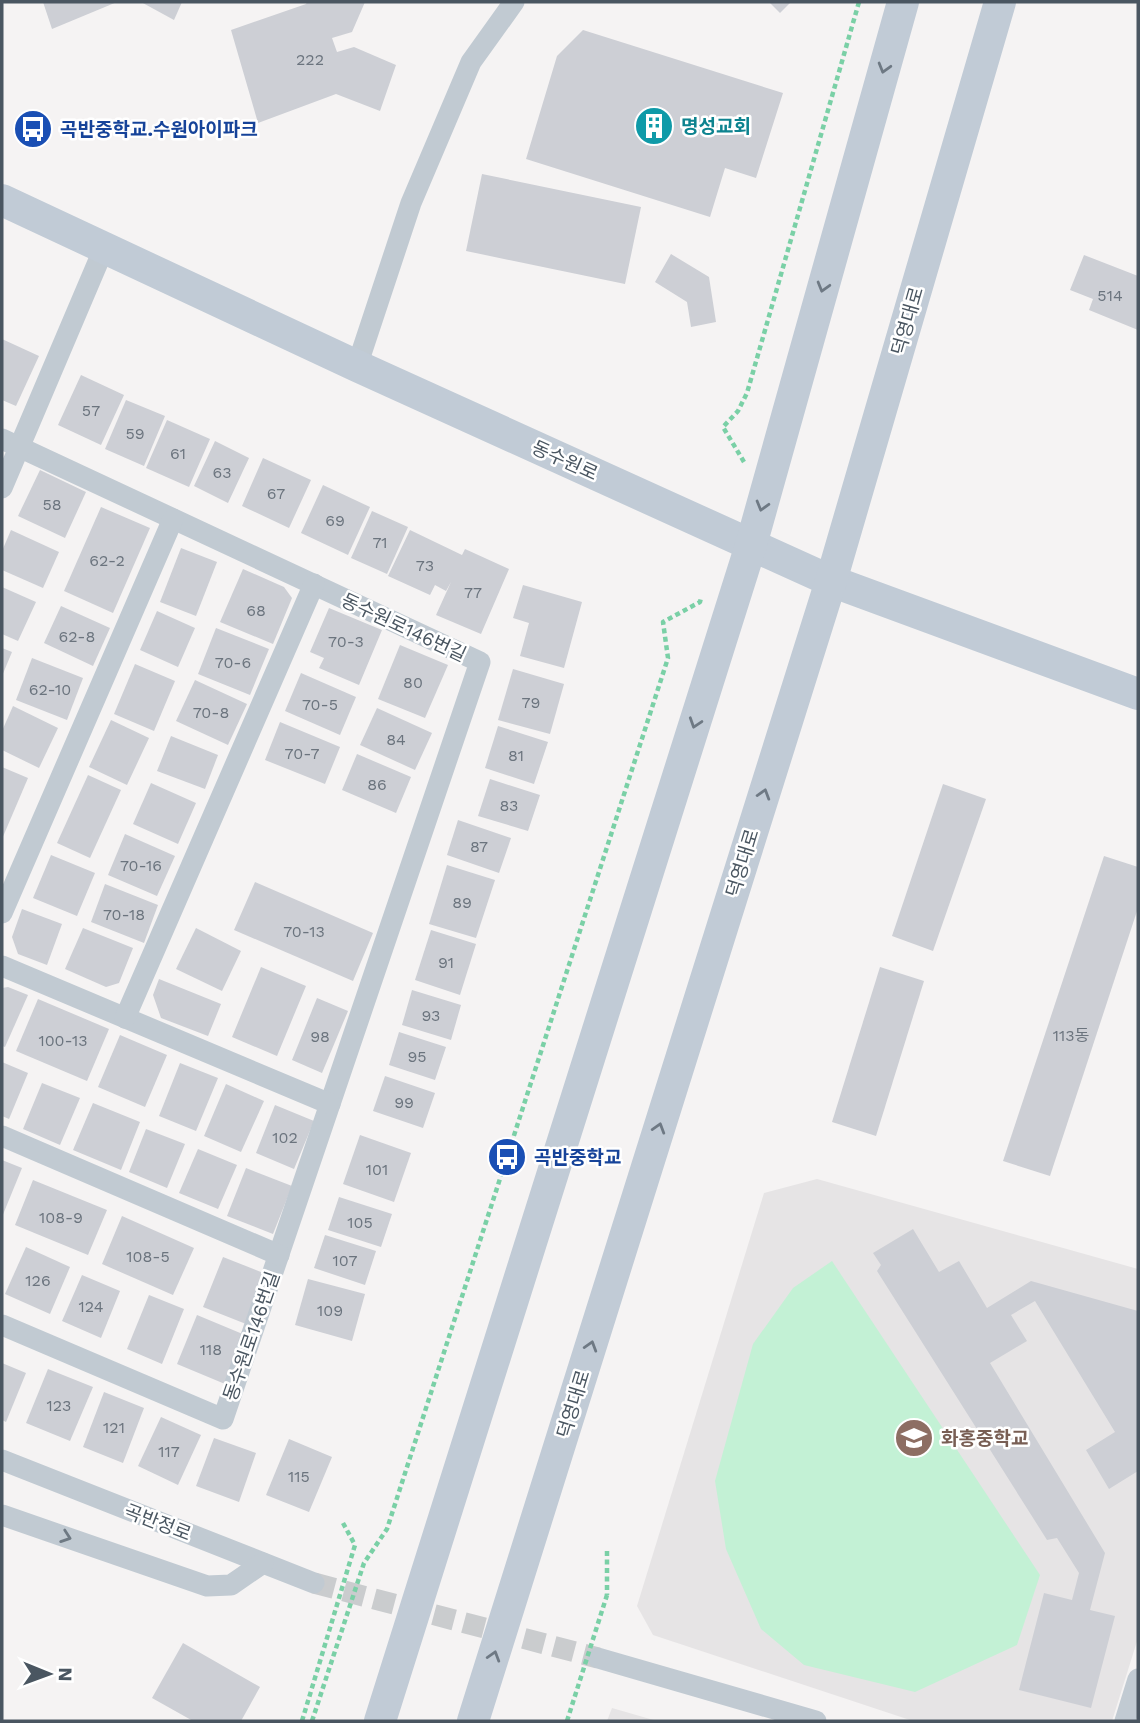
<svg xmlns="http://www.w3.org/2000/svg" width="1140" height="1723" font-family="'Work Sans','Noto Sans KR',sans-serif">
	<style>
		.education { fill: #e6e4e5 }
		.green { fill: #c3f1d5 }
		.building { fill: #cdcfd5 }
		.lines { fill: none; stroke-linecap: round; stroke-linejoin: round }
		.street-tunnel { stroke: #caccce; stroke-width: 21; stroke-dasharray: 21 10; stroke-linecap: butt }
		.path { stroke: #7ad0a6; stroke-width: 4.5; stroke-dasharray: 5 3.5; stroke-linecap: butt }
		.street { stroke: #c1cad2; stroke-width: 21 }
		.secondary { stroke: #c1cbd6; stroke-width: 32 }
		.path-bridge { stroke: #7ad0a6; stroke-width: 4.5; stroke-dasharray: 5 3.5; stroke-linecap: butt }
		.oneway { stroke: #6e7984 }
		.oneway2 { stroke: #6e7983 }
		.labels { text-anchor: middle; stroke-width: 5; stroke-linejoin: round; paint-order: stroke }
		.number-label { font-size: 16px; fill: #6b747e }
		.culture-label { font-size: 19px; font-weight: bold; fill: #0d838f; stroke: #fff; text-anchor: start }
		.transit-label { font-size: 19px; font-weight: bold; fill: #164399; stroke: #fff; text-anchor: start }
		.street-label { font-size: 19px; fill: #4a5661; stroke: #fff }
		.education-label { font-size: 19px; font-weight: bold; fill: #785e54; stroke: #fff; text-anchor: start }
	</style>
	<rect width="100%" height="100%" fill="#f5f3f3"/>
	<g class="education">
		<polygon points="817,1179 1138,1269 1138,1638 1112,1721 913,1721 653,1635 637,1606 764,1193"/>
		<polygon points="612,1708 657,1721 607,1721"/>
	</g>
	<polygon class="green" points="832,1261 1040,1575 1017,1645 915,1692 804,1665 761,1629 726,1549 715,1481 753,1344 793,1288"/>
	<g class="building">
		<polygon points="43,2 117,2 52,29"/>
		<polygon points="141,2 182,2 174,20"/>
		<polygon points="307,2 365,2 352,32 332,38 337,52 354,47 396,65 380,111 336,94 258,123 231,30 306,4"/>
		<polygon points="769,2 791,2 780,13"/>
		<polygon points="583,30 783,93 756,178 725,168 710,217 526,159 557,56"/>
		<polygon points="482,174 641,207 625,284 466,251"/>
		<polygon points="671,254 709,277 716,322 691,327 687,302 655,282"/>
		<polygon points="1084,255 1138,276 1138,330 1089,310 1093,299 1070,290"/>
		<polygon points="2,339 39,356 16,406 2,400"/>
		<polygon points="81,375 124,395 101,445 58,425"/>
		<polygon points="126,400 165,416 144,466 105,449"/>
		<polygon points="167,420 210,439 189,487 146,468"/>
		<polygon points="215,441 249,458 228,503 194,486"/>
		<polygon points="263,458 311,480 289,528 242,506"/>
		<polygon points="40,470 86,492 65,538 18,516"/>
		<polygon points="323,485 370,507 348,555 301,533"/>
		<polygon points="101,507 150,528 113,613 64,591"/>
		<polygon points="372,511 408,527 387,574 351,558"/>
		<polygon points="11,530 59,552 43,588 2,570 2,551"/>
		<polygon points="410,530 462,555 465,549 509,569 481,634 436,615 451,582 446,591 435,585 430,595 388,576"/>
		<polygon points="181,548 217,562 196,616 160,602"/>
		<polygon points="243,569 284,587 292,598 273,644 220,622"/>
		<polygon points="523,585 582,602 564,668 520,656 529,623 513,618"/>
		<polygon points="2,587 36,602 18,641 2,634"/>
		<polygon points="61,606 110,628 93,666 44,643"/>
		<polygon points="329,608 382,630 359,685 319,668 324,658 310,652"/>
		<polygon points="157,611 195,628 178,667 140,650"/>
		<polygon points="216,628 269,649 250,695 198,674"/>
		<polygon points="400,645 448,665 425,718 378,699"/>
		<polygon points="2,648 12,652 2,676"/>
		<polygon points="32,658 83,678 67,720 16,700"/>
		<polygon points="135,664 175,681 154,731 114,714"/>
		<polygon points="513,669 564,684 550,734 498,720"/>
		<polygon points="301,673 356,697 340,735 285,711"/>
		<polygon points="195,680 247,704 228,745 176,721"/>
		<polygon points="13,706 58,728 39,768 2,750 2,731"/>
		<polygon points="377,708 432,733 415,770 360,745"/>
		<polygon points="111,720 149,738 127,785 89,767"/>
		<polygon points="280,722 340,747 325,784 265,760"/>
		<polygon points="498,726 548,742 534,784 485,768"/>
		<polygon points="171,736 218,755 205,789 157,771"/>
		<polygon points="357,754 411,777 396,813 342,790"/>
		<polygon points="2,767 28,778 2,839"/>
		<polygon points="88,775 121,790 90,858 57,843"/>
		<polygon points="490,779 540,795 528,831 478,816"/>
		<polygon points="151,783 196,803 178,844 133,824"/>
		<polygon points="943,784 986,799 933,951 892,936"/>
		<polygon points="458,820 511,838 499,873 447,855"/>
		<polygon points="125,834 175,856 157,896 108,875"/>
		<polygon points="51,855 95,873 77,916 33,898"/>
		<polygon points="1104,856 1138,867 1138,908 1050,1176 1003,1161"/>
		<polygon points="447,865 495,880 476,938 429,924"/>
		<polygon points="255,882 373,933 353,981 234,930"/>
		<polygon points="105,884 158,905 144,943 91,922"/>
		<polygon points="22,909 62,924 47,965 18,954 12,937"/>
		<polygon points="83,928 133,948 119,983 106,987 65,969"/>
		<polygon points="196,928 241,951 222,991 176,969"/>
		<polygon points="431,930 476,944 460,995 415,980"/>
		<polygon points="261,967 306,986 277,1056 232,1037"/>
		<polygon points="880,967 924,981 876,1136 832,1122"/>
		<polygon points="159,979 221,1004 208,1036 161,1018 153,995"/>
		<polygon points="8,987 28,995 5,1047 2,1046 2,988"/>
		<polygon points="412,990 461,1005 451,1040 402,1025"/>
		<polygon points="317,998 348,1011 322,1073 292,1060"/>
		<polygon points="38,999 109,1029 87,1081 16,1051"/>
		<polygon points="399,1032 446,1047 435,1080 389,1065"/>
		<polygon points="120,1035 167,1055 145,1107 98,1087"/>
		<polygon points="2,1062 28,1073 9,1119 2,1116"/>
		<polygon points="180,1063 218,1078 196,1131 159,1116"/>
		<polygon points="385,1076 435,1093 423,1128 373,1111"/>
		<polygon points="42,1083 80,1098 60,1145 23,1129"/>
		<polygon points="226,1084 264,1101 241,1152 204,1136"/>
		<polygon points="93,1103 140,1122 121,1170 73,1150"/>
		<polygon points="275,1105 314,1121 294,1169 256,1153"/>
		<polygon points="146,1129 185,1144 167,1188 129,1172"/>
		<polygon points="360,1135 411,1153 394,1202 343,1184"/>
		<polygon points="198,1149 237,1165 218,1209 179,1193"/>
		<polygon points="2,1160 22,1168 2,1217"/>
		<polygon points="246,1168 292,1186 273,1234 227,1216"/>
		<polygon points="33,1180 107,1210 88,1255 15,1225"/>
		<polygon points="339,1197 392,1214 381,1247 328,1230"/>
		<polygon points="122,1216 194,1248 173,1295 102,1264"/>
		<polygon points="913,1229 939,1272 959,1261 987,1308 1031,1281 1138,1311 1138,1471 1109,1489 1086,1450 1115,1432 1035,1301 1011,1315 1027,1341 990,1363 1105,1553 1090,1610 1115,1616 1091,1708 1019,1690 1044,1593 1072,1600 1079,1573 1057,1538 1047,1540 877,1271 881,1265 873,1253"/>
		<polygon points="325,1235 376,1251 365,1285 314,1268"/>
		<polygon points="26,1247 70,1267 50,1314 5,1294"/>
		<polygon points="223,1257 266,1274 246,1324 203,1307"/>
		<polygon points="82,1275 120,1291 101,1338 62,1321"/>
		<polygon points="308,1279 365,1294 352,1341 295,1325"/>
		<polygon points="149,1295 184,1309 162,1364 127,1349"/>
		<polygon points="197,1315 245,1335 225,1384 177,1364"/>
		<polygon points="2,1363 26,1373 6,1422 2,1420"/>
		<polygon points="48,1369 93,1387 70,1441 26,1423"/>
		<polygon points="104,1392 144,1408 123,1463 83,1447"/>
		<polygon points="161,1417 201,1435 178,1485 138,1466"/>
		<polygon points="214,1438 256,1453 239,1502 196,1486"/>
		<polygon points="289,1439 332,1457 309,1512 266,1495"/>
		<polygon points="183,1643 260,1687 241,1721 193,1721 152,1698"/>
	</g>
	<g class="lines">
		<polyline class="street-tunnel" points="314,1583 598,1658"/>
		<g class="path">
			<polyline points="744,462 723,427 738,411 747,393 859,2"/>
			<polyline points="343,1523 355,1545"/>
			<polyline points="607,1551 607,1595"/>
			<polyline points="312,1721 364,1563 387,1529 668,658 663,622 700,602 701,598"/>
		</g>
		<g class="street">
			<polyline points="357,366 411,203 471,62 514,2"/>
			<polyline points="2,439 480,662 223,1419 2,1325"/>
			<polyline points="2,488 104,248"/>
			<polyline points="2,913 173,519"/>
			<polyline points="2,966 330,1104"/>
			<polyline points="125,1018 314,584"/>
			<polyline points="2,1136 279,1255"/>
			<polyline points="2,1460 314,1583"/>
			<polyline points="2,1515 207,1586 231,1585 263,1563"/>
			<polyline points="598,1658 816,1721"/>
			<polyline points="1125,1721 1138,1679"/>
		</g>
		<g class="secondary">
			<polyline points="2,200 357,366 831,581 1138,694"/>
			<polyline points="380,1721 751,545 903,2"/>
			<polyline points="473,1721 831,581 1000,2"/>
		</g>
		<g class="path-bridge">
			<polyline points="302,1721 355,1545"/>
			<polyline points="567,1721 607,1595"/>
		</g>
	</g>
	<defs><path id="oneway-chevron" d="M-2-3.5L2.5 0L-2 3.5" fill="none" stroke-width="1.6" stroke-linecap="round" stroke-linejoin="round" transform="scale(1.75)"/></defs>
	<g class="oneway">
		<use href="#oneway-chevron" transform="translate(884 68) rotate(106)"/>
		<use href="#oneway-chevron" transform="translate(823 287) rotate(106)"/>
		<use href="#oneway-chevron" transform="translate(762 506) rotate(106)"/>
		<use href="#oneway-chevron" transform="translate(695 723) rotate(108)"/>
		<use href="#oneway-chevron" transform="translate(764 794) rotate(-73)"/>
		<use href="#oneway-chevron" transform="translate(659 1128) rotate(-73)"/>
		<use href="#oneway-chevron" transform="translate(591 1346) rotate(-73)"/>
		<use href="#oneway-chevron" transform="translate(494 1656) rotate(-73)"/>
	</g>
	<use class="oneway2" href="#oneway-chevron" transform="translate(66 1537) rotate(19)"/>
	<defs>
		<symbol id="building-disc" viewBox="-11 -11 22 22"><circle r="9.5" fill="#0f9aa8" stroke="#fff"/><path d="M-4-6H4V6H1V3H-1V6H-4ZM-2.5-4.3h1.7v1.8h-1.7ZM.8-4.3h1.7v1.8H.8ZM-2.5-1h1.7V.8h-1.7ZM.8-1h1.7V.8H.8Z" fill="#fff"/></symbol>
		<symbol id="bus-disc" viewBox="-11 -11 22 22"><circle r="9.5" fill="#1a4fb4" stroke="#fff"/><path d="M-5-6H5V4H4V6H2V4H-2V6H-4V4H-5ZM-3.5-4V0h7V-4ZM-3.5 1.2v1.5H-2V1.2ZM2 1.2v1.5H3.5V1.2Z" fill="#fff"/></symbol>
		<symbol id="school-disc" viewBox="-11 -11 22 22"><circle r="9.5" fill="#8d6e63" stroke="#fff"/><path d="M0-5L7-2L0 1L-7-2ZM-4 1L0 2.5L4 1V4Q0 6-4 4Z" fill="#fff"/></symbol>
	</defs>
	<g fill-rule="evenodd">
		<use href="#building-disc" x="632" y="104" width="44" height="44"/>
		<use href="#bus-disc" x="11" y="107" width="44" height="44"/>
		<use href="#bus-disc" x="485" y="1135" width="44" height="44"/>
		<use href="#school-disc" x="892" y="1416" width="44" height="44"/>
	</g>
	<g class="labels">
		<g class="number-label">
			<text x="310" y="65">222</text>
			<text x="1110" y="301">514</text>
			<text x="91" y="416">57</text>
			<text x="135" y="439">59</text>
			<text x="178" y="459">61</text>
			<text x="222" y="478">63</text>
			<text x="276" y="499">67</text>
			<text x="52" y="510">58</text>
			<text x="335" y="526">69</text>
			<text x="380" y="548">71</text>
			<text x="107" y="566">62-2</text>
			<text x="425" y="571">73</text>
			<text x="473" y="598">77</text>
			<text x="256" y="616">68</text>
			<text x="77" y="642">62-8</text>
			<text x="346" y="647">70-3</text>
			<text x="233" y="668">70-6</text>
			<text x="413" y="688">80</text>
			<text x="50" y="695">62-10</text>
			<text x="531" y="708">79</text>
			<text x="320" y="710">70-5</text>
			<text x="211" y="718">70-8</text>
			<text x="396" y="745">84</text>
			<text x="302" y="759">70-7</text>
			<text x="516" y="761">81</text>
			<text x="377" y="790">86</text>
			<text x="509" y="811">83</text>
			<text x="479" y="852">87</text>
			<text x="141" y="871">70-16</text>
			<text x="462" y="908">89</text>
			<text x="124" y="920">70-18</text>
			<text x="304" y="937">70-13</text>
			<text x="446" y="968">91</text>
			<text x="431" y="1021">93</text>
			<text x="1071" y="1041">113동</text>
			<text x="320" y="1042">98</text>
			<text x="63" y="1046">100-13</text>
			<text x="417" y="1062">95</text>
			<text x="404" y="1108">99</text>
			<text x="285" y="1143">102</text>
			<text x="377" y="1175">101</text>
			<text x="61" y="1223">108-9</text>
			<text x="360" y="1228">105</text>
			<text x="148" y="1262">108-5</text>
			<text x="345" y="1266">107</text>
			<text x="38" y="1286">126</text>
			<text x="91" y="1312">124</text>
			<text x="330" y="1316">109</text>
			<text x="211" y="1355">118</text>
			<text x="59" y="1411">123</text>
			<text x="114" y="1433">121</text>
			<text x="169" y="1457">117</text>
			<text x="299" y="1482">115</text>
		</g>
		<g class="culture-label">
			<text x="681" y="133">명성교회</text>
		</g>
		<g class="transit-label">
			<text x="60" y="136">곡반중학교.수원아이파크</text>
			<text x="534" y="1164">곡반중학교</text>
		</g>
		<g class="street-label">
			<text transform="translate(907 321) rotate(-74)" y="7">덕영대로</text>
			<text transform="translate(565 460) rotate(24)" y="7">동수원로</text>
			<text transform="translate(404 627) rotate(25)" y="7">동수원로146번길</text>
			<text transform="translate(742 863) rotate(-73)" y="7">덕영대로</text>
			<text transform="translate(251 1336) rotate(-71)" y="7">동수원로146번길</text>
			<text transform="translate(573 1404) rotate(-73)" y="7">덕영대로</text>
			<text transform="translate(158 1522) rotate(21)" y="7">곡반정로</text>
		</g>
		<g class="education-label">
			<text x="941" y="1445">화홍중학교</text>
		</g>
	</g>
	<rect width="1140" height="1723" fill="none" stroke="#4a5661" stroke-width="7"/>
	<g transform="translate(49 1674) rotate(91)" stroke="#ffffff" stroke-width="5" paint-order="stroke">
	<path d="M0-5L12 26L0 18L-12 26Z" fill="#4a5661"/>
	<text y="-10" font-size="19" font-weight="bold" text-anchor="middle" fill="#4a5661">N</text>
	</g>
</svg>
